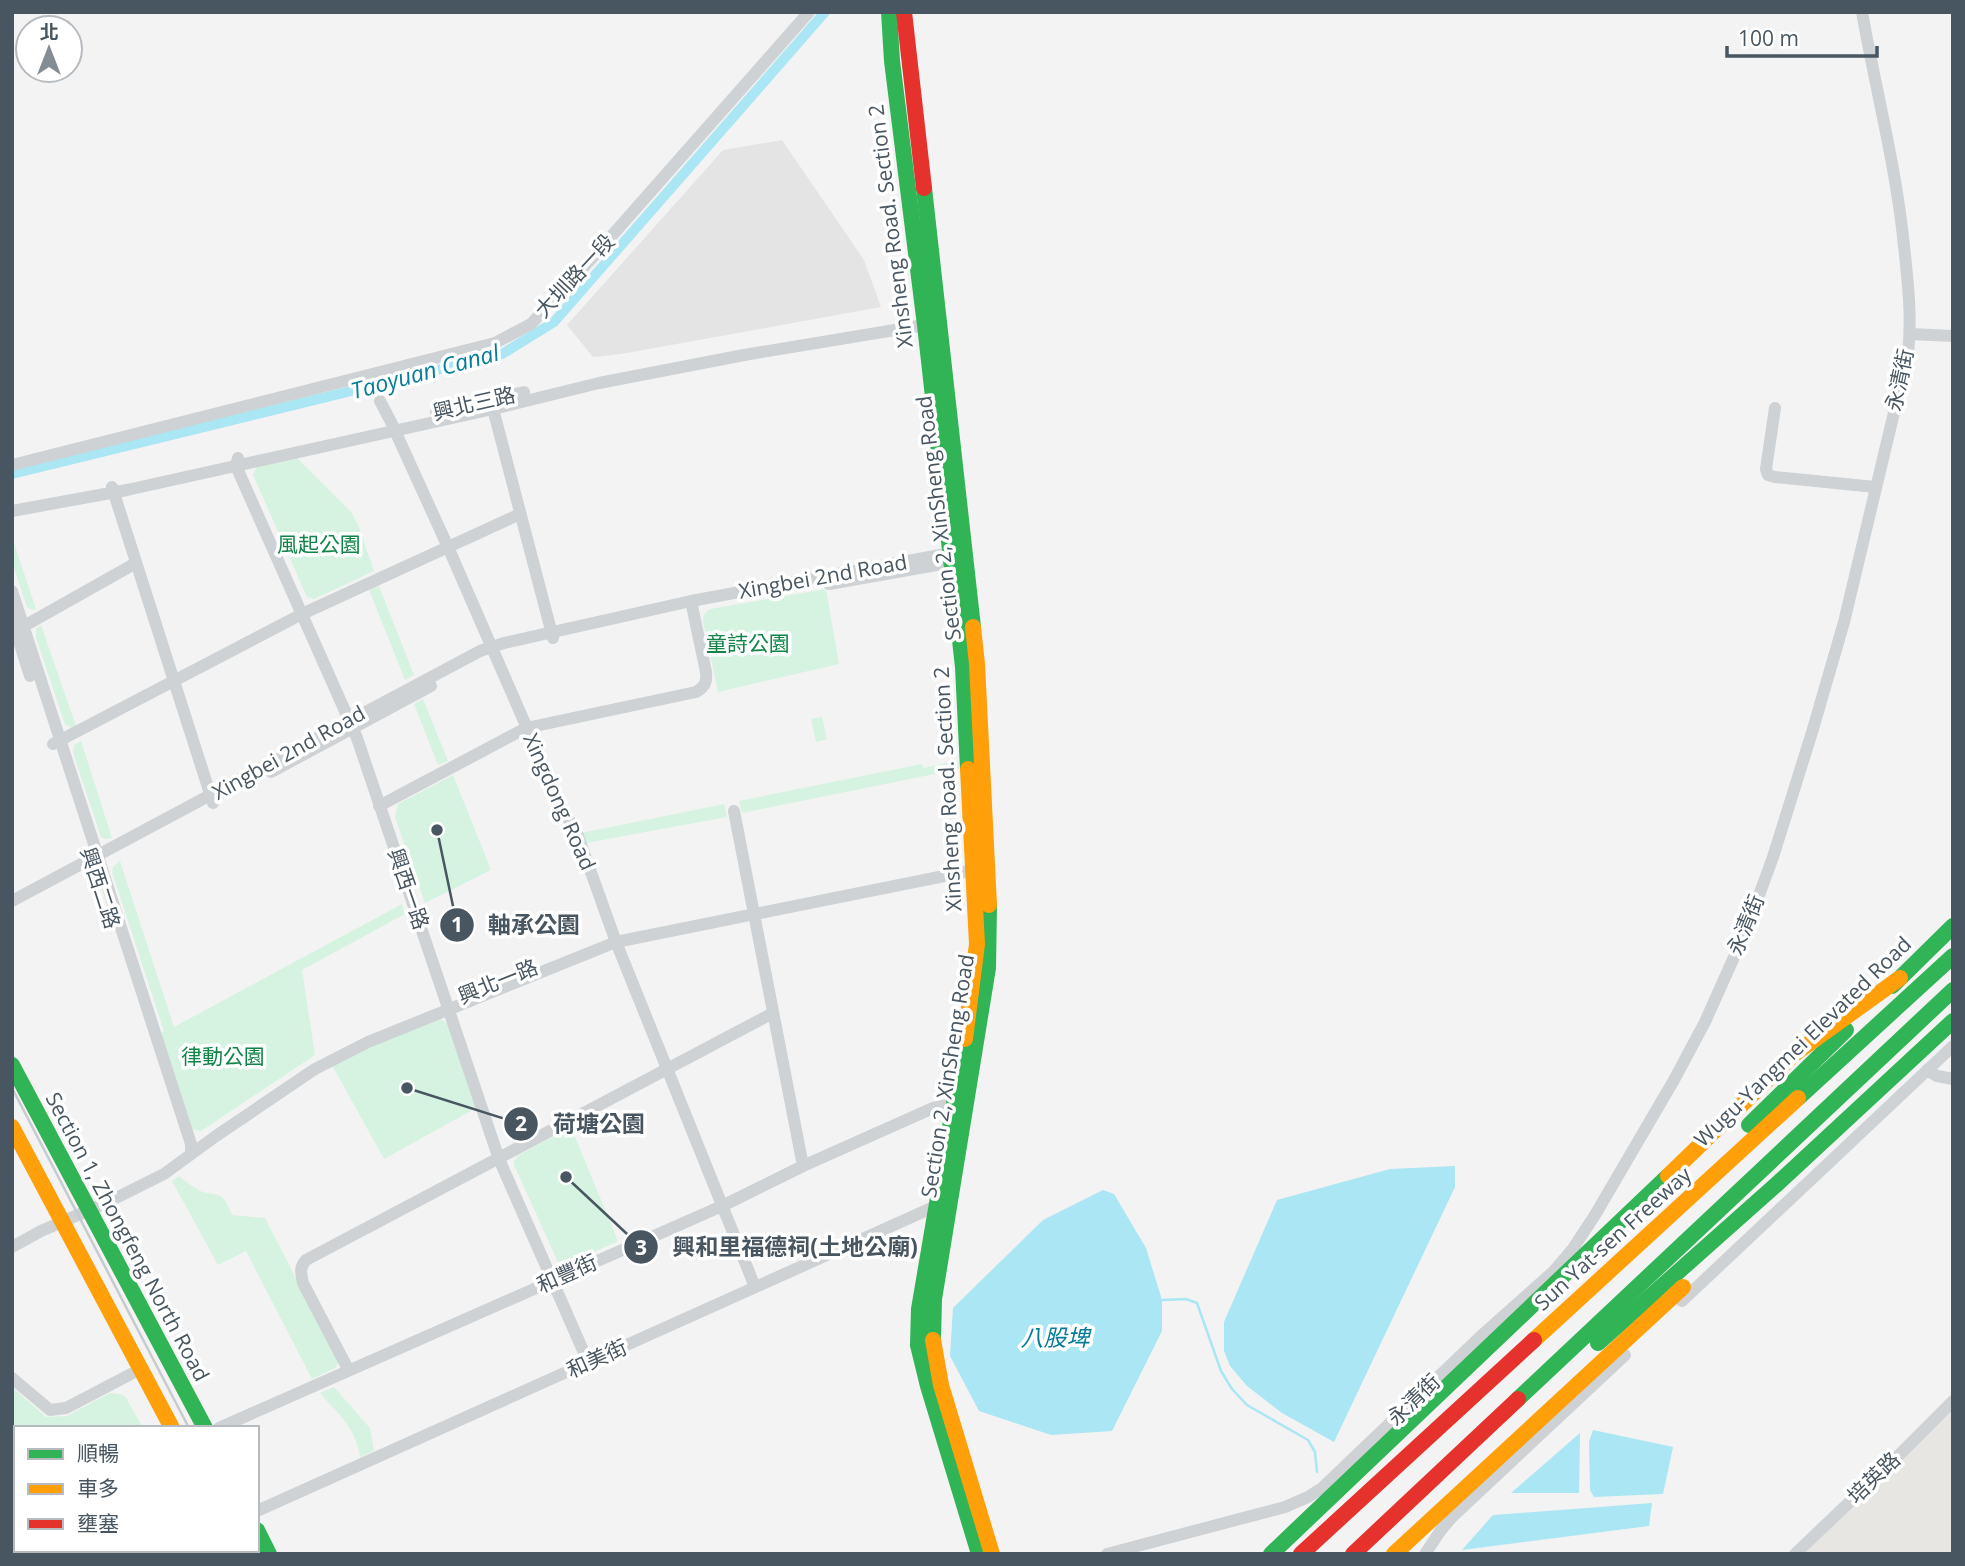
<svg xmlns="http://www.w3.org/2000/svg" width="1965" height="1566" font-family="'Open Sans','Noto Sans TC',sans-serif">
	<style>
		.commercial { fill: #e7e6e2 }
		.education { fill: #e5e4e5 }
		.green { fill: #d6f3e1 }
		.water { fill: #aae6f3 }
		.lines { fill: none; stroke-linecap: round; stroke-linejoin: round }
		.stream { stroke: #aae6f3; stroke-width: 2.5 }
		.canal { stroke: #aae6f3; stroke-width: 10 }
		.street { stroke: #ced2d4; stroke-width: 12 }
		.fast { stroke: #30b455; stroke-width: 16 }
		.slow { stroke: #ff9f0a; stroke-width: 16 }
		.jam { stroke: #e5322d; stroke-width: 16 }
		.rail { stroke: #c8cbcd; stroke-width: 2.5 }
		.labels { text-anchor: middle; stroke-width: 7; stroke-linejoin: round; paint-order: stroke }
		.street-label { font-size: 21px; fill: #485661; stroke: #fff }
		.park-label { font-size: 21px; fill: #118548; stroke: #fff }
		.water-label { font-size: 23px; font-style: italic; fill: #057d98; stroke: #fff }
		.leader { fill: none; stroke: #485661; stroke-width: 2.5 }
		.callout-dot { fill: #485661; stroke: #fff; stroke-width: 2.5 }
		.mark-label { font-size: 21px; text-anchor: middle; font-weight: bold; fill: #fff }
		.callout-label { font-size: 23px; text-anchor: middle; font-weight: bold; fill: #485661; stroke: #fff; stroke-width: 7; stroke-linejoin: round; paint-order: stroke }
	</style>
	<rect width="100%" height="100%" fill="#f3f3f3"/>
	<polygon class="commercial" points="1953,1408 1953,1554 1799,1554"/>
	<polygon class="education" points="782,140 864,260 881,307 621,354 593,357 567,325 723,150"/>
	<g class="green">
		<polygon points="296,457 352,513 359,527 374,571 314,599 307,597 253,475 256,468 260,465"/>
		<polygon points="12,537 36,609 32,610 27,607 12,562"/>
		<polygon points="379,586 414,675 405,680 369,590"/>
		<path d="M826,589L839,664L718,692L703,622C703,616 704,613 710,609Z"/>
		<polygon points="41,625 76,726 71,728 65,724 36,638 36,629"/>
		<polygon points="423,699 448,761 438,765 414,704"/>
		<polygon points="822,717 827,739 816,742 811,719"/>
		<polygon points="81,741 112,838 105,839 101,837 73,753 74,745"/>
		<polygon points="958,761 959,769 742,813 739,801 922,764 923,768"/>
		<polygon points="453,775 491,870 425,903 395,817 398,804"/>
		<polygon points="724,804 727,817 586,843 581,833"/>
		<polygon points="120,861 174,1027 402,904 405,914 302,970 315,1055 201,1131 191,1129 160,1034 164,1031 112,872 113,867"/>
		<polygon points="439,1018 448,1024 476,1108 384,1159 332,1065 368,1047"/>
		<polygon points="571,1127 618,1241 568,1264 558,1262 514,1165 514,1161 519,1155"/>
		<path d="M179,1176C183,1180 197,1190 203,1192C208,1194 215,1193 220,1196C226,1199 229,1208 232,1215L265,1218L336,1357L338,1363L335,1368L312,1379L246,1251L218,1265L172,1181Z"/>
		<polygon points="12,1387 46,1417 67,1416 110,1393 119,1394 125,1396 143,1428 16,1428 16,1521 12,1522"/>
		<path d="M334,1387L370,1428L374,1451L360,1457C355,1426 339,1415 320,1393Z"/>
	</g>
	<g class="water">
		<polygon points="1455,1166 1455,1187 1334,1442 1282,1413 1247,1386 1230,1366 1224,1351 1224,1322 1277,1200 1390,1169"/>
		<polygon points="1103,1190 1114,1194 1146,1248 1162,1300 1162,1331 1112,1431 1051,1435 979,1411 950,1356 953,1308 1043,1220"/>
		<polygon points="1593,1430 1673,1447 1663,1494 1594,1497 1590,1490 1589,1442"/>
		<polygon points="1580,1433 1579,1493 1511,1493"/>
		<polygon points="1652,1503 1649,1526 1462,1550 1493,1515"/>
		<polygon points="12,1550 162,1550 165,1554 12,1554"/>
	</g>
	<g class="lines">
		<polyline class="stream" points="1162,1300 1186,1299 1197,1303 1221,1371 1232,1389 1247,1405 1308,1440 1315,1452 1317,1472"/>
		<polyline class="canal" points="12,474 502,354 554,322 825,12"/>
		<g class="street">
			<polyline points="1910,334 1953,336"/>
			<polyline points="380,401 391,422 448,547 561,806 578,836 616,942 755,1287"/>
			<polyline points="491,401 553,638"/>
			<polyline points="1775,408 1766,469 1768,475 1775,477 1875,487"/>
			<polyline points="436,412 524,392"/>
			<polyline points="238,458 236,466 357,738 499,1159 585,1355 591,1361"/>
			<polyline points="12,465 495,343 531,324 594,256 809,12"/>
			<polyline points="112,487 213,803"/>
			<polyline points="12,511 127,490 493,409 599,383 744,355 925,325 931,321"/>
			<polyline points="829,584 959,561"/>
			<polyline points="12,591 191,1144 191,1154"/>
			<polyline points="12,619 30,676"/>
			<polyline points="17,630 136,563"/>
			<polyline points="53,744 302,614 520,514"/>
			<polyline points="271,772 431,686"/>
			<path d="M379,806L526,728L696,692C705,687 707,682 706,672L691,601"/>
			<polyline points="734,811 803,1166"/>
			<polyline points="12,901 480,651 504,643 691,601 951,553 956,555"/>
			<polyline points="1927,1070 1937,1076 1953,1079"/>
			<polyline points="12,1247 41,1231 110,1201 164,1174 216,1136 315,1069 368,1042 616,942 974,870 979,867"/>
			<polyline points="1682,1301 1953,1046"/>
			<path d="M348,1369L303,1283C301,1273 299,1268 306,1260L773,1013"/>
			<polyline points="12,1378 50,1410 66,1408 131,1374"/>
			<polyline points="219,1428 722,1206 803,1166 933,1108 953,1104"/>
			<polyline points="257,1511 936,1206"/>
			<path d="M1107,1554L1285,1507L1308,1497L1322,1488L1481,1336L1554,1271L1572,1250L1595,1215L1674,1080L1705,1022L1747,928L1773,857L1813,729L1844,622L1908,354C1912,317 1908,283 1904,246C1896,166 1876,91 1862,12"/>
			<polyline points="1425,1554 1441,1530 1452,1517 1625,1355"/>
			<polyline points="1795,1554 1899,1455 1953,1401"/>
		</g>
		<g class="fast">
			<polyline points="889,12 892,61 925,325 963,667 968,769"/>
			<polyline points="924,188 973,627"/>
			<polyline points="1892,986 1953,926"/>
			<polyline points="965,1039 919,1309 918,1345 928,1386 979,1554"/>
			<polyline points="12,1065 205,1428"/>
			<polyline points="1798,1098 1953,956"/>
			<polyline points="1749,1125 1846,1030"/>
			<polyline points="933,1340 934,1299 988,968 989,905"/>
			<polyline points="1598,1343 1777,1184 1953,1021"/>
			<polyline points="1518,1399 1953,990"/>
			<polyline points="257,1530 269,1554"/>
			<polyline points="236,1550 237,1554"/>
			<polyline points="1271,1554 1668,1176"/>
		</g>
		<g class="slow">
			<polyline points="973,627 977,664 989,905"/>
			<polyline points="965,1039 977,944 968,769"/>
			<polyline points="12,1127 172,1428"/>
			<polyline points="1668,1176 1793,1055 1900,978"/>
			<polyline points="933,1340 941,1385 992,1554"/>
			<polyline points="1534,1340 1798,1098"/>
			<polyline points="1394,1554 1683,1287"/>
		</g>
		<g class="jam">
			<polyline points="904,12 924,188"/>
			<polyline points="1301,1554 1534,1340"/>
			<polyline points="1353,1554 1518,1399"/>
		</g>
		<g class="rail">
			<polyline points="12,1088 189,1428"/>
			<polyline points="245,1550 247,1554"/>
		</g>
	</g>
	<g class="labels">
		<g class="street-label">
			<text transform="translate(891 226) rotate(-97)" y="7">Xinsheng Road. Section 2</text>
			<text transform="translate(575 276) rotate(-47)" y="7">大圳路一段</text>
			<text transform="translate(1900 380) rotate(-78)" y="7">永清街</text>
			<text transform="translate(474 404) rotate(-13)" y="7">興北三路</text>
			<text transform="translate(939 518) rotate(-97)" y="7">Section 2, XinSheng Road</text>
			<text transform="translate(823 577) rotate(-10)" y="7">Xingbei 2nd Road</text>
			<text transform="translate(289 753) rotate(-29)" y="7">Xingbei 2nd Road</text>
			<text transform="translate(948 789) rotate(-93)" y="7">Xinsheng Road. Section 2</text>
			<text transform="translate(559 802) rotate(66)" y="7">Xingdong Road</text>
			<text transform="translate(100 888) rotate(72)" y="7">興西二路</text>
			<text transform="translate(408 889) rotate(71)" y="7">興西一路</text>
			<text transform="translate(1746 925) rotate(-68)" y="7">永清街</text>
			<text transform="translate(498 982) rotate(-22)" y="7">興北一路</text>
			<text transform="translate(1803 1042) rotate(-44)" y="7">Wugu-Yangmei Elevated Road</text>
			<text transform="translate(948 1076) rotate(-81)" y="7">Section 2, XinSheng Road</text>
			<text transform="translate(127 1237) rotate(62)" y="7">Section 1, Zhongfeng North Road</text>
			<text transform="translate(1613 1239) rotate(-42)" y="7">Sun Yat-sen Freeway</text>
			<text transform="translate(567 1274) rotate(-24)" y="7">和豐街</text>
			<text transform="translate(597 1359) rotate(-24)" y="7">和美街</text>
			<text transform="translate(1414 1400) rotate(-44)" y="7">永清街</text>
			<text transform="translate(1874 1478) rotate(-44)" y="7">培英路</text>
		</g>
		<g class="park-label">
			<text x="319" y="552">風起公園</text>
			<text x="748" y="651">童詩公園</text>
			<text x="223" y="1064">律動公園</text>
		</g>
		<g class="water-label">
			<text transform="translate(425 372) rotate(-15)" y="8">Taoyuan Canal</text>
			<text x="1055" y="1346">八股埤</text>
		</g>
	</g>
	<path class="leader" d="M437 830L457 925M407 1088L521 1124M566 1177L641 1247"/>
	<g class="callout-dot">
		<circle cx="437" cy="830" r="7"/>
		<circle cx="407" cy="1088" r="7"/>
		<circle cx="566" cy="1177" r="7"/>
		<circle cx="457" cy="925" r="18"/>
		<circle cx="521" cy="1124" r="18"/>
		<circle cx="641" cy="1247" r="18"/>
	</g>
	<g class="mark-label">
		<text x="457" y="932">1</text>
		<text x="521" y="1131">2</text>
		<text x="641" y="1255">3</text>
	</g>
	<g class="callout-label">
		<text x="534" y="933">軸承公園</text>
		<text x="599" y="1132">荷塘公園</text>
		<text x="795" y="1255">興和里福德祠(土地公廟)</text>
	</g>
	<rect width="1965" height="1566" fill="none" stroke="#485661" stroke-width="28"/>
	<rect x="14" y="1426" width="245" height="126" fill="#ffffff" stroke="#b6bbc0" stroke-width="2"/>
	<rect x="28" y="1449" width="35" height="10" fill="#30b455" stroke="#b6bbc0" stroke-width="2"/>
	<text x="77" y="1461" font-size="21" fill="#485661">順暢</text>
	<rect x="28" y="1484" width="35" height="10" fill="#ff9f0a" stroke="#b6bbc0" stroke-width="2"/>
	<text x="77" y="1496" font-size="21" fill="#485661">車多</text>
	<rect x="28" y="1519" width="35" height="10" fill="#e5322d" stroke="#b6bbc0" stroke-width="2"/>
	<text x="77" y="1531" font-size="21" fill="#485661">壅塞</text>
	<g transform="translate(49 49)"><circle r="33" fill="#ffffff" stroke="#b6bbc0" stroke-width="2"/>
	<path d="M0-5L12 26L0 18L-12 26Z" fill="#848d94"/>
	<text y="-10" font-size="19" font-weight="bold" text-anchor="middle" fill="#485661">北</text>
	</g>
	<path d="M1727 46v10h150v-10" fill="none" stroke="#485661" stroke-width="3.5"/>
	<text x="1738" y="46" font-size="21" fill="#485661" stroke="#ffffff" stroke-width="5" paint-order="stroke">100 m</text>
</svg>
